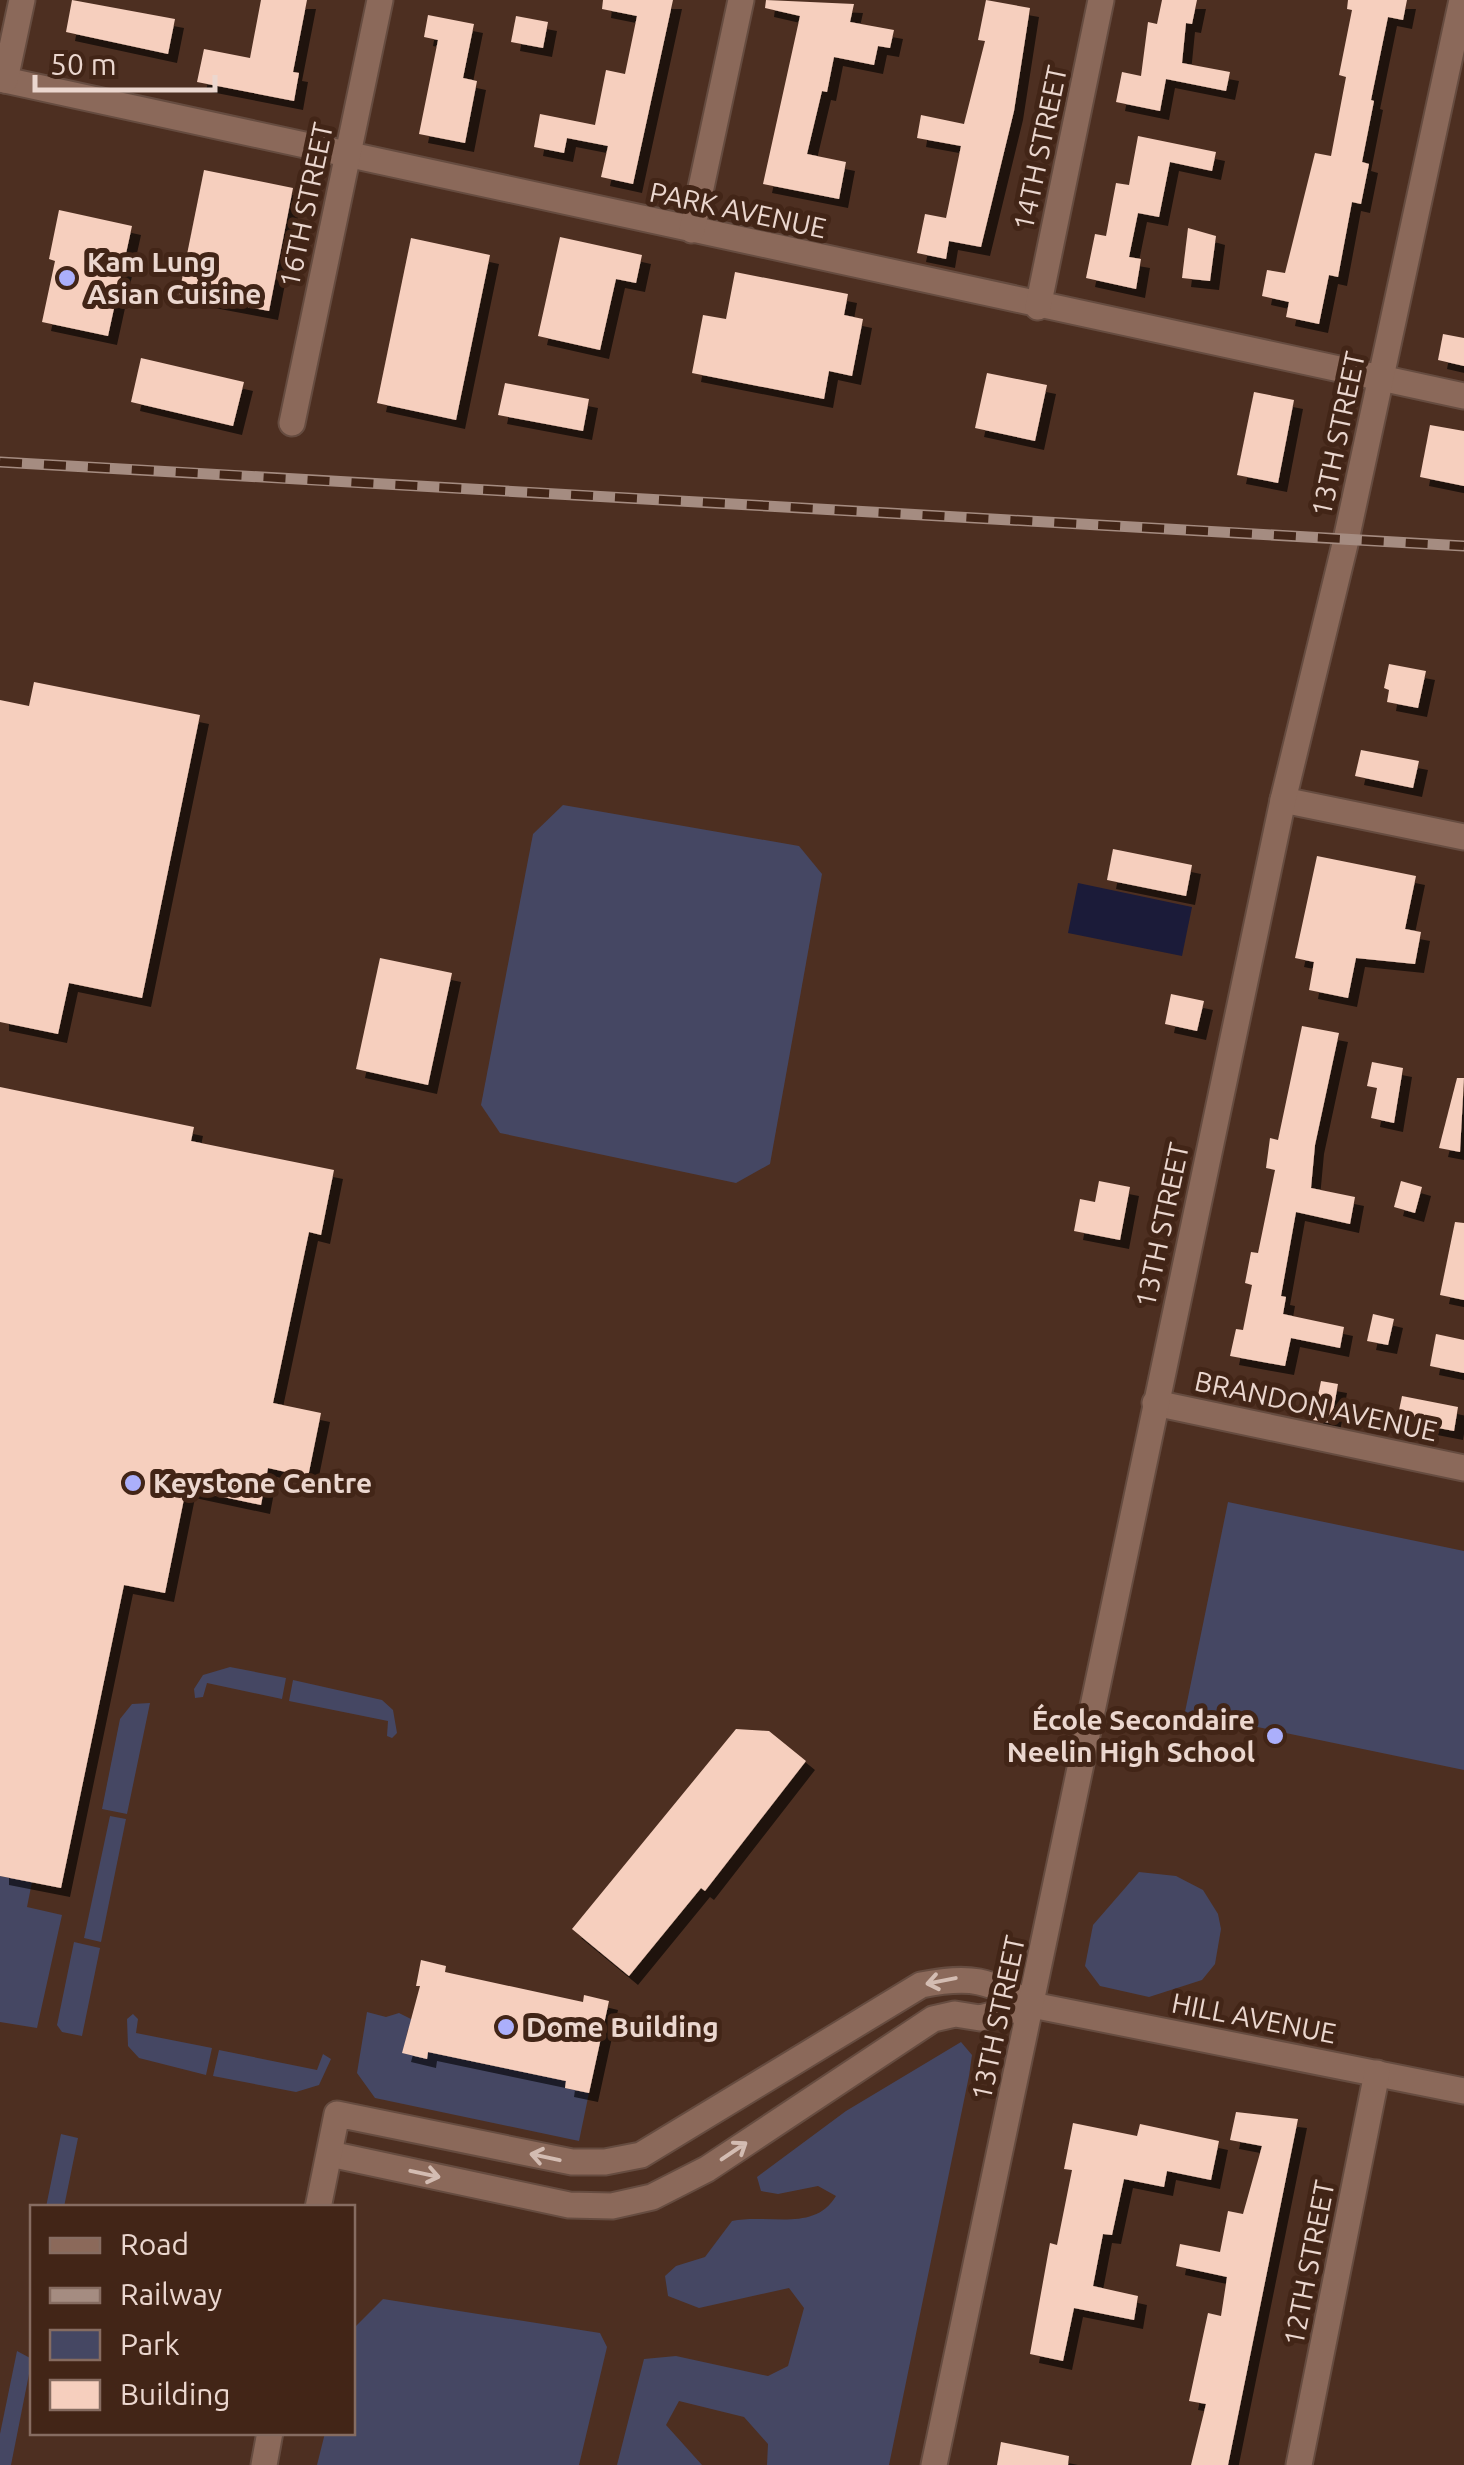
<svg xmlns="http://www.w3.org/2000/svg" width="1464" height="2465" font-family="Ubuntu,sans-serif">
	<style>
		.green { fill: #454763 }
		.water { fill: #1b1b39 }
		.building { fill: #f6cfbe; filter: url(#shadow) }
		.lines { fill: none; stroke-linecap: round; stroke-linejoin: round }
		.minor-casing { stroke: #664c40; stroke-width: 29 }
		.minor { stroke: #8b695a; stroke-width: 25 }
		.rail-casing { stroke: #a58c81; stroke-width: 11 }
		.rail { stroke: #422517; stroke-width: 8; stroke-dasharray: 22; stroke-linecap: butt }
		.oneway { stroke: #d3bcb2 }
		.poi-dot { fill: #abaffb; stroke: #422517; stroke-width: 4 }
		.labels { text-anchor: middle; stroke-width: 10; stroke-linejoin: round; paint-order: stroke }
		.street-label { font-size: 28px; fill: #ebd7cf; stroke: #422517 }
		.poi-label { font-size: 28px; font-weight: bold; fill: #ebd7cf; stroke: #422517; text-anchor: start }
	</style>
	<defs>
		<filter id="shadow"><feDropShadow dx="9" dy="9" stdDeviation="0" flood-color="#0009"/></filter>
	</defs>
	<rect width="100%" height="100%" fill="#4d2f21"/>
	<g class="green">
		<polygon points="563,805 799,846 822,874 770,1164 736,1183 500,1133 481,1105 533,834"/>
		<polygon points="1228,1502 1464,1551 1464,1770 1185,1712"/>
		<polygon points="230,1667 286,1678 282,1699 207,1683 203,1697 195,1698 194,1689 203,1675"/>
		<polygon points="293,1680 382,1700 393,1710 397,1733 392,1738 387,1736 388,1721 289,1701"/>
		<polygon points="150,1703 127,1814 102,1809 120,1719 132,1704"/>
		<polygon points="110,1816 126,1819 101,1942 84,1938"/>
		<polygon points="1139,1872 1176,1876 1203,1890 1218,1914 1221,1929 1215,1964 1202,1980 1149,1997 1100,1986 1085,1966 1093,1925"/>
		<polygon points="0,1876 32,1882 27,1907 62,1915 37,2028 0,2022"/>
		<polygon points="74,1942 100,1948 82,2036 62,2032 57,2025"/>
		<polygon points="367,2012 386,2017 399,2013 413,2020 414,2030 408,2029 403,2053 426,2058 428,2052 566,2081 565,2088 589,2093 579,2141 375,2098 357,2073"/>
		<polygon points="133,2014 138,2019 136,2033 212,2048 206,2075 139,2058 128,2046 127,2019"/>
		<path d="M961,2042L972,2055L969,2076L889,2465H767L768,2444L744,2417L679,2401L666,2425L702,2465H617L644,2359L676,2356L768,2376L788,2366L804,2308L789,2288L699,2308L668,2296L665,2276L676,2266L705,2257L732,2221C768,2213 814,2233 836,2196L818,2186L778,2194L761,2191L757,2177L846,2111Z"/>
		<polygon points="219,2050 317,2070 323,2054 331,2059 319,2085 296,2092 213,2076"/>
		<polygon points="61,2134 78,2138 64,2207 46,2207"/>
		<polygon points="383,2299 600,2333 607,2347 579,2465 317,2465 325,2433 352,2432 353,2336 355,2327"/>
		<polygon points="17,2351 32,2359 11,2465 0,2465 0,2434"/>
	</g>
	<polygon class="water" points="1078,883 1192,907 1182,956 1068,933"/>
	<g class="building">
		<polygon points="72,0 175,19 168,54 66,32"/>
		<polygon points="261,0 307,0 293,72 299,73 294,101 197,82 204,49 250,58"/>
		<polygon points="603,0 673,0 633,184 601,177 608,146 567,138 564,153 534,147 540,114 595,125 606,70 625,74 637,16 602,9"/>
		<polygon points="766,0 854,4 850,22 894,30 890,48 878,46 874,65 834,57 827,92 822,91 807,154 846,162 839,199 763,184 800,16 765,8"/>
		<polygon points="986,0 1030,8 1014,111 981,247 949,241 946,259 917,253 925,214 946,218 961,146 917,138 921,115 964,124 985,41 978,40"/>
		<polygon points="1162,0 1197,0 1192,24 1186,23 1182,63 1230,72 1226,91 1166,79 1160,111 1116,102 1122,72 1141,76 1148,22 1157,24"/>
		<polygon points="1348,0 1407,0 1403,20 1388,17 1371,100 1374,101 1362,162 1369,164 1361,204 1352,202 1338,277 1329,275 1319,324 1286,317 1289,302 1262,296 1267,270 1285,273 1315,153 1331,156 1346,77 1339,75 1352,10 1347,9"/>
		<polygon points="428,15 474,24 463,78 477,81 465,143 419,134 438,40 424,37"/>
		<polygon points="516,16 548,22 543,48 511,42"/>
		<polygon points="1138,136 1216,152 1212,171 1170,162 1159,217 1138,213 1129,257 1141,259 1136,289 1086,278 1095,234 1106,236 1116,183 1129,185"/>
		<polygon points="204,170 293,188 269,311 179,294"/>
		<polygon points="59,210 132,226 108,336 42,322 55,261 49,259"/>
		<polygon points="1188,228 1216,236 1210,281 1182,278"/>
		<polygon points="560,237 642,255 636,283 616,279 600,350 538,336"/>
		<polygon points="411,238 490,255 456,420 377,403"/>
		<polygon points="735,272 848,294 844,315 863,319 852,376 829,371 824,399 692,373 703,315 726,319"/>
		<polygon points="1443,334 1464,338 1464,366 1438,360"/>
		<polygon points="141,358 244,382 233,426 131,402"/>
		<polygon points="987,373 1047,385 1035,441 975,428"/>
		<polygon points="505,383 589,399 583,431 498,415"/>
		<polygon points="1254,392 1294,400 1278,483 1237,475"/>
		<polygon points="1430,425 1464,431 1464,486 1420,477"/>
		<polygon points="1389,664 1426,671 1418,708 1387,702 1389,690 1384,688"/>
		<polygon points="34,682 200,715 142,998 69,983 58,1034 0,1022 0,700 29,706"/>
		<polygon points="1361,750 1419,761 1413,788 1355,776"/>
		<polygon points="1113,849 1192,865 1186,896 1107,880"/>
		<polygon points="1317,856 1416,876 1405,929 1421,932 1415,964 1356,958 1348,998 1309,990 1314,962 1295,958"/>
		<polygon points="380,958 452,973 428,1085 356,1069"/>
		<polygon points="1171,994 1204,1001 1197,1031 1165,1024"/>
		<polygon points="1302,1026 1339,1033 1315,1145 1311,1188 1355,1197 1350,1224 1296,1212 1281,1296 1286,1297 1283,1314 1344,1327 1340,1348 1291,1338 1285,1366 1230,1356 1236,1329 1243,1330 1252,1285 1245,1283 1251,1252 1258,1253 1275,1170 1266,1168 1270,1138 1278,1140"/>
		<polygon points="1372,1062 1403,1068 1394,1123 1371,1118 1377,1088 1367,1086"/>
		<polygon points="1457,1078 1464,1078 1460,1152 1439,1148"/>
		<polygon points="0,1087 194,1127 191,1141 334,1170 321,1235 309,1232 273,1403 321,1413 308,1477 268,1468 261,1505 186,1489 165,1593 124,1585 61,1888 0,1876"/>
		<polygon points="1099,1181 1130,1187 1120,1240 1074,1231 1080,1199 1095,1202"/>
		<polygon points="1401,1181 1422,1187 1415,1213 1394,1207"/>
		<polygon points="1455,1222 1464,1223 1464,1300 1440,1295"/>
		<polygon points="1373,1314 1394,1319 1388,1345 1367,1341"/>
		<polygon points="1436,1334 1464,1340 1464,1373 1430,1366"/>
		<polygon points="1321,1381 1338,1384 1331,1423 1313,1420"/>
		<polygon points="1402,1396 1458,1407 1454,1431 1397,1420"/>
		<polygon points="736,1729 769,1731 806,1761 705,1891 701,1888 629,1976 572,1929"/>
		<polygon points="421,1960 446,1966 445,1972 583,2002 584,1995 609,2001 589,2093 565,2088 566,2081 428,2052 427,2059 402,2053 420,1986 416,1986"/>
		<polygon points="1236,2112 1298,2119 1228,2465 1191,2465 1206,2404 1189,2401 1208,2313 1221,2316 1227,2277 1176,2266 1180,2244 1220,2252 1228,2211 1243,2214 1262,2146 1230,2140"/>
		<polygon points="1073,2123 1137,2136 1140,2124 1219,2141 1211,2180 1167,2171 1164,2187 1124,2179 1112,2235 1103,2234 1093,2286 1138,2296 1134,2320 1074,2308 1063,2361 1030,2354 1050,2243 1057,2245 1072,2170 1064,2169"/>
		<polygon points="1001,2442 1069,2456 1068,2465 997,2465"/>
	</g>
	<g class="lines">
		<defs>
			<g id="minor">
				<polyline points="0,79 1464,396"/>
				<polyline points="5,80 22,0"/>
				<polyline points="692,230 741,0"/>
				<polyline points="1038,307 1101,0"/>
				<polyline points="292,423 380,0"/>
				<polyline points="1283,800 1464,837"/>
				<polyline points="1155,1403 1464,1468"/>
				<polyline points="330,2154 569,2205 612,2206 652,2197 707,2169 933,2019 955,2014 980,2018 1032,2005"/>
				<path d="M318,2208L337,2114L572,2162H605L641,2155L921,1985C972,1975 987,1980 1032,2005L1464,2091"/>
				<polyline points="264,2465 270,2432"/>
				<polyline points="934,2465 1283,800 1346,540 1462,0"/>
				<polyline points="1299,2465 1377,2073"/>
			</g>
		</defs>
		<use href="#minor" class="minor-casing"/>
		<use href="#minor" class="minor"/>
		<defs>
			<polyline id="rail" points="0,462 1464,546"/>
		</defs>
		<use href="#rail" class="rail-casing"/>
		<use href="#rail" class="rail"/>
	</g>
	<defs><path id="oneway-shaft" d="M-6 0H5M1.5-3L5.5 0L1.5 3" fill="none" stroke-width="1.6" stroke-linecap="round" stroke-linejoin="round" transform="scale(2.5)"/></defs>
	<g class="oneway">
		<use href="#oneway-shaft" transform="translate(941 1981) rotate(169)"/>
		<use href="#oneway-shaft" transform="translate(734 2151) rotate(-34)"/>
		<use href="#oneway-shaft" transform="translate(545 2157) rotate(-168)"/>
		<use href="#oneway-shaft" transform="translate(425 2174) rotate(12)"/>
	</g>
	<g class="poi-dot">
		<circle cx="67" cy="278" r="10"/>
		<circle cx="133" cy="1483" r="10"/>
		<circle cx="1275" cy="1736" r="10"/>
		<circle cx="506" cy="2027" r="10"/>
	</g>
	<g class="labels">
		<g class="street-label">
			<text transform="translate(1040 148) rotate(-78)" y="10">14TH STREET</text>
			<text transform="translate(306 205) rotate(-78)" y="10">16TH STREET</text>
			<text transform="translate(738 210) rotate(12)" y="10">PARK AVENUE</text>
			<text transform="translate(1338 434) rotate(-78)" y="10">13TH STREET</text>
			<text transform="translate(1162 1225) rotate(-78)" y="10">13TH STREET</text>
			<text transform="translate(1316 1406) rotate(12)" y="10">BRANDON AVENUE</text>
			<text transform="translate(998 2018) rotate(-78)" y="10">13TH STREET</text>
			<text transform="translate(1254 2018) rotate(11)" y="10">HILL AVENUE</text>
			<text transform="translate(1309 2263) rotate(-79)" y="10">12TH STREET</text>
		</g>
		<g class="poi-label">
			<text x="87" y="272">Kam Lung<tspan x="87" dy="32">Asian Cuisine</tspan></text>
			<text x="153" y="1493">Keystone Centre</text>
			<text x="1255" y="1730" text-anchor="end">École Secondaire<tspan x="1255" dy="32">Neelin High School</tspan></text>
			<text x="526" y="2037">Dome Building</text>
		</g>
	</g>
	<rect x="30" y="2205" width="325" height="230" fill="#422517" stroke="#866c61" stroke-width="2.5"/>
	<rect x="50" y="2238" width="50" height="15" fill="#8b695a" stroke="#866c61" stroke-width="2.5"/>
	<text x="120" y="2255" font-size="30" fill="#ebd7cf">Road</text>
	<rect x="50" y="2288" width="50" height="15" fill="#a58c81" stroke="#866c61" stroke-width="2.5"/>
	<text x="120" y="2305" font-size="30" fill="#ebd7cf">Railway</text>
	<rect x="50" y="2330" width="50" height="30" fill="#454763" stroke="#866c61" stroke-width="2.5"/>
	<text x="120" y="2355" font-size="30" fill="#ebd7cf">Park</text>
	<rect x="50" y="2380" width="50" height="30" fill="#f6cfbe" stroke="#866c61" stroke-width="2.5"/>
	<text x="120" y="2405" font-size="30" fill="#ebd7cf">Building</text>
	<path d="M35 75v15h180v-15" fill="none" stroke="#ebd7cf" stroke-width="5"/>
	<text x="50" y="75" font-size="30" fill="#ebd7cf" stroke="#422517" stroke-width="8" paint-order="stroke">50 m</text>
</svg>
